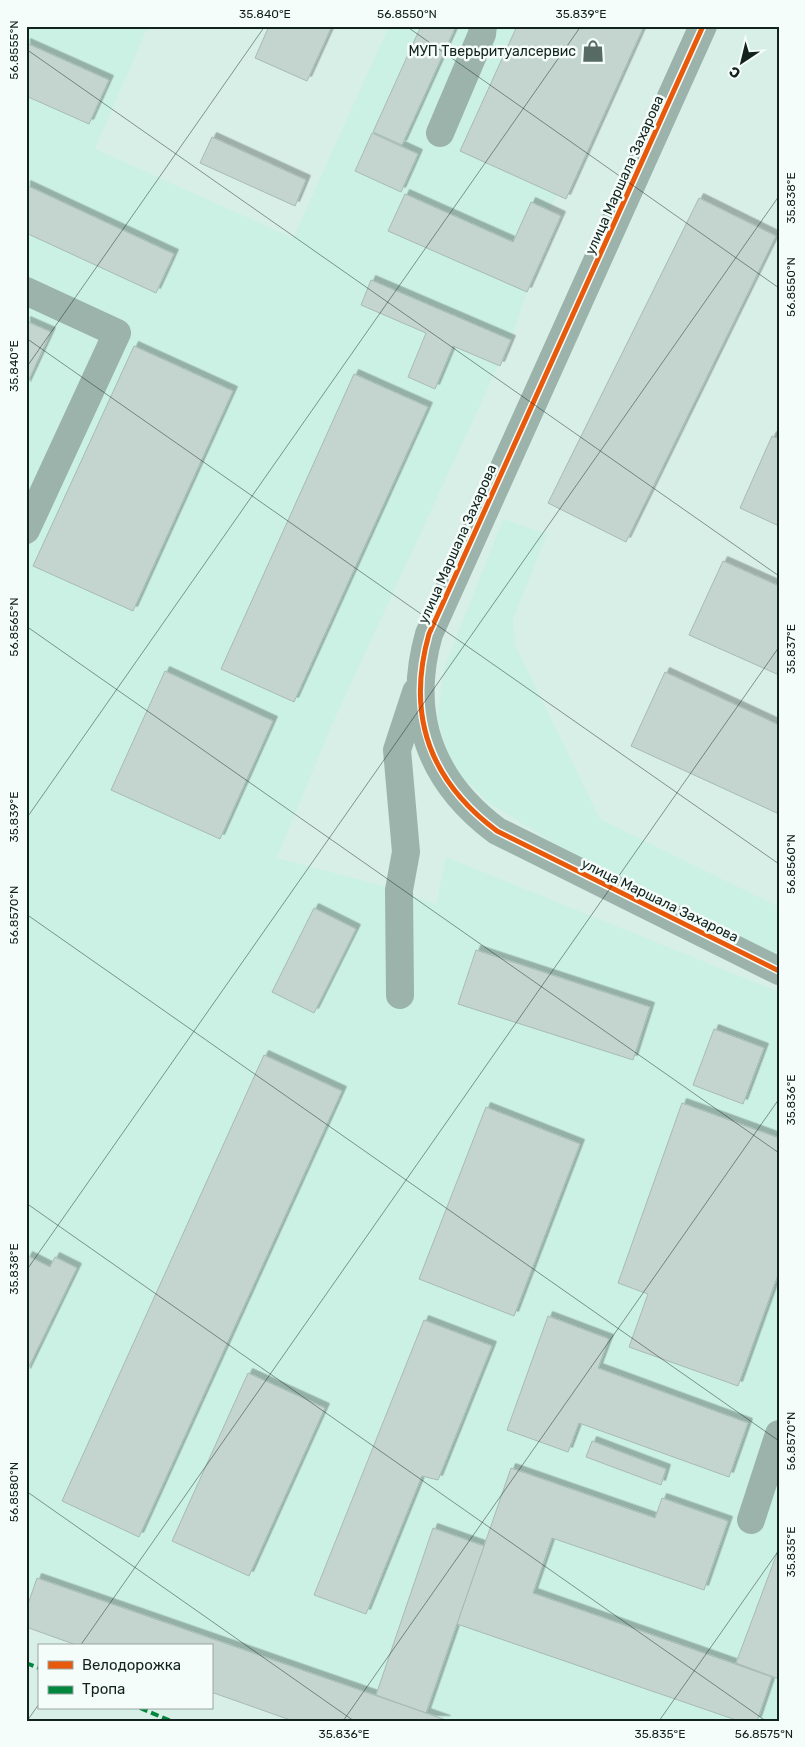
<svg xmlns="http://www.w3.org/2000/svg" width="805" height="1747" font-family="Rubik,sans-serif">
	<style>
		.built { fill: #cbf1e4 }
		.building { fill: #c3d5ce; stroke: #a8bab4; filter: url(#shadow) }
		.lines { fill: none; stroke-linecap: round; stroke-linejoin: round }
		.minor { stroke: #9bb3ab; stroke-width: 28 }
		.quiet { stroke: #00873e; stroke-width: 4; stroke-dasharray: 8 4; stroke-linecap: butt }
		.cycleway-casing { stroke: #f5fdfa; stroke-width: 8 }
		.cycleway { stroke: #e8590c; stroke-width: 5 }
		.ticks { fill: none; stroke: #12221d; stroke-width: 1; stroke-opacity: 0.45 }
		.labels { text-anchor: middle; stroke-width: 5; stroke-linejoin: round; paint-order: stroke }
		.poi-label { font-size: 14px; fill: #12221d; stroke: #f5fdfa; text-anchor: end }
		.street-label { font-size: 14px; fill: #12221d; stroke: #f5fdfa }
		.neatline { fill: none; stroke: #12221d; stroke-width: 2 }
		.ticks-label { font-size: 12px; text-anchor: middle; fill: #12221d }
	</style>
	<defs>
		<filter id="shadow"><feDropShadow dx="4.5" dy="-4.5" stdDeviation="0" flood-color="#0004"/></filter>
	</defs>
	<rect width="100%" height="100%" fill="#d8efe7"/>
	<g class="built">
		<polygon points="26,26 148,26 95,149 293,238 389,26 644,26 566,199 557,195 550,210 561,216 527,292 512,336 329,731 277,858 380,885 436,904 446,857 779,992 779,1721 326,1721 211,1646 86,1646 26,1627"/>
		<polygon points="503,519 547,534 513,619 515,645 600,819 779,907 779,958 556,844 489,803 451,766 437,717 444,668"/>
	</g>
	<g class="building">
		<polygon points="269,26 332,26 307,81 255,58"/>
		<polygon points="421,26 456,26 402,145 373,132"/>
		<polygon points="517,26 644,26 566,199 460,151"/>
		<polygon points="26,43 109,80 89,124 26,96"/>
		<polygon points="372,133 418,154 401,192 355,171"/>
		<polygon points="212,137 306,180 295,206 200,163"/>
		<polygon points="26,185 174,254 156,293 26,233"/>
		<polygon points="405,194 513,242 531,202 561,216 527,292 388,231"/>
		<polygon points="699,198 776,236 626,542 548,503"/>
		<polygon points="371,280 511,340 500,366 453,346 435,389 408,377 426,333 361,305"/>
		<polygon points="26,321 51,332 26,386"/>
		<polygon points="134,346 233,391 133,611 33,566"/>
		<polygon points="354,374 428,407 294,702 221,669"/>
		<polygon points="772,436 779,439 779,526 740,508"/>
		<polygon points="723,561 779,586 779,675 689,635"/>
		<polygon points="165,671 273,721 220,839 111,790"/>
		<polygon points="665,672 779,725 779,814 631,746"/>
		<polygon points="314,908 356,929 314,1013 272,992"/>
		<polygon points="476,950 650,1007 633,1060 458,1004"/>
		<polygon points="714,1029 764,1048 743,1104 693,1085"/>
		<polygon points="264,1055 342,1091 139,1537 62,1501"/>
		<polygon points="682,1103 779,1138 779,1272 738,1386 629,1347 648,1294 618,1283"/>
		<polygon points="486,1107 580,1144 514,1316 419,1279"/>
		<polygon points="28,1256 50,1267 55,1257 77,1268 26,1373 26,1260"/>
		<polygon points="548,1316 609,1339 598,1368 748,1423 729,1477 579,1423 568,1452 507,1430"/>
		<polygon points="424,1320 492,1346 438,1480 422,1476 366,1614 314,1595"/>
		<polygon points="248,1373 325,1408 249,1576 172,1541"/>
		<polygon points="592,1441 666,1469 661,1485 586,1457"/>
		<polygon points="511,1468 655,1518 662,1498 728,1521 704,1590 552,1538 533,1593 772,1677 757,1721 739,1721 457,1624"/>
		<polygon points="433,1528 484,1546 426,1713 376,1695"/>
		<polygon points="779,1548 779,1679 736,1663"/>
		<polygon points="37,1578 112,1604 446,1720 293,1721 211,1692 211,1646 79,1646 26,1627 26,1610"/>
	</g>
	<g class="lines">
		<g class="minor">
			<path d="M703,26L429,634C406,715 430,781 497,831L779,971"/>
			<polyline points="440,133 482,34 483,26"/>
			<polyline points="26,291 117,333 26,530"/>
			<polyline points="400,995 399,890 406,852 397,750 416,692"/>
			<polyline points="751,1520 779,1434"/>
		</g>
		<g class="quiet">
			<polyline points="26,1663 39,1668"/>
			<polyline points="140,1708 171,1721"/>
		</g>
		<defs>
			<path id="cycleway" d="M703,26L429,634C406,715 430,781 497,831L779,971"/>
		</defs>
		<use href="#cycleway" class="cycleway-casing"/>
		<use href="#cycleway" class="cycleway"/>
	</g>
	<path class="ticks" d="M406,26L779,288M26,49L779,576M26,338L779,864M26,368L265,26M26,626L779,1153M26,819L581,26M26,914L779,1441M26,1203L766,1721M26,1271L779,196M26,1491L354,1721M80,1646L779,647M27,1721L39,1704M343,1721L779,1099M659,1721L779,1550"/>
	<defs>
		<symbol id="shop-bare" viewBox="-9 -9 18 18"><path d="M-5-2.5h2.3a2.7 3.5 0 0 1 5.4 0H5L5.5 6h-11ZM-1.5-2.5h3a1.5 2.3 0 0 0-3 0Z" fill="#576a64" stroke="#f5fdfa" stroke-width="2.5" paint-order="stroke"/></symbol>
	</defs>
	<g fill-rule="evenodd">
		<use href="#shop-bare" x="577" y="35" width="32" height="32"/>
	</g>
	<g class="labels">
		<g class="poi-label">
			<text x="576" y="56">МУП Тверьритуалсервис</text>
		</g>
		<g class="street-label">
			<text transform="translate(624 175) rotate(-66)" y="5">улица Маршала Захарова</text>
			<text transform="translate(457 544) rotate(-66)" y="5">улица Маршала Захарова</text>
			<text transform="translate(660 900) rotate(26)" y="5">улица Маршала Захарова</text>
		</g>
	</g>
	<rect width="805" height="1747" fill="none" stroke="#f5fdfa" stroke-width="55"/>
	<rect x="38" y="1644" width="175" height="65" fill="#f5fdfa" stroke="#9aa5a2"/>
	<rect x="48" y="1661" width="25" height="8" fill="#e8590c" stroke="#9aa5a2"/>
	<text x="82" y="1670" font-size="15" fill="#12221d">Велодорожка</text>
	<rect x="48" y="1686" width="25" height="8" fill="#00873e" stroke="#9aa5a2"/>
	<text x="82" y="1694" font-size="15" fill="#12221d">Тропа</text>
	<g transform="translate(742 62) rotate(215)" stroke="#f5fdfa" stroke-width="4" paint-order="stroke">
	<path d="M0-4L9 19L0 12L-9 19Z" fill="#12221d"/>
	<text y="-8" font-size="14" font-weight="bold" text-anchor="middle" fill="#12221d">С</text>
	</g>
	<rect x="28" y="28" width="750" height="1692" class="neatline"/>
	<g class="ticks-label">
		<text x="265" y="18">35.840°E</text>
		<text x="407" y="18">56.8550°N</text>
		<text x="581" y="18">35.839°E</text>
		<text transform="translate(14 50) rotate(-90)" y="4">56.8555°N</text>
		<text transform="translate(791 198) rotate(-90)" y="4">35.838°E</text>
		<text transform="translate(791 287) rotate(-90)" y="4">56.8550°N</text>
		<text transform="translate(14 366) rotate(-90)" y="4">35.840°E</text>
		<text transform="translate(14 627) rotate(-90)" y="4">56.8565°N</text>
		<text transform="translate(791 649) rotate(-90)" y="4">35.837°E</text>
		<text transform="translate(14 817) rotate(-90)" y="4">35.839°E</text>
		<text transform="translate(791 864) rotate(-90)" y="4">56.8560°N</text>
		<text transform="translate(14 915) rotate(-90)" y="4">56.8570°N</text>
		<text transform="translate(791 1100) rotate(-90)" y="4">35.836°E</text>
		<text transform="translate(14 1269) rotate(-90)" y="4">35.838°E</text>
		<text transform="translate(791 1441) rotate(-90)" y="4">56.8570°N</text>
		<text transform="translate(14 1492) rotate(-90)" y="4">56.8580°N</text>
		<text transform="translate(791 1552) rotate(-90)" y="4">35.835°E</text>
		<text x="344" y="1738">35.836°E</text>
		<text x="660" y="1738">35.835°E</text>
		<text x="764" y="1738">56.8575°N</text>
	</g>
</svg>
